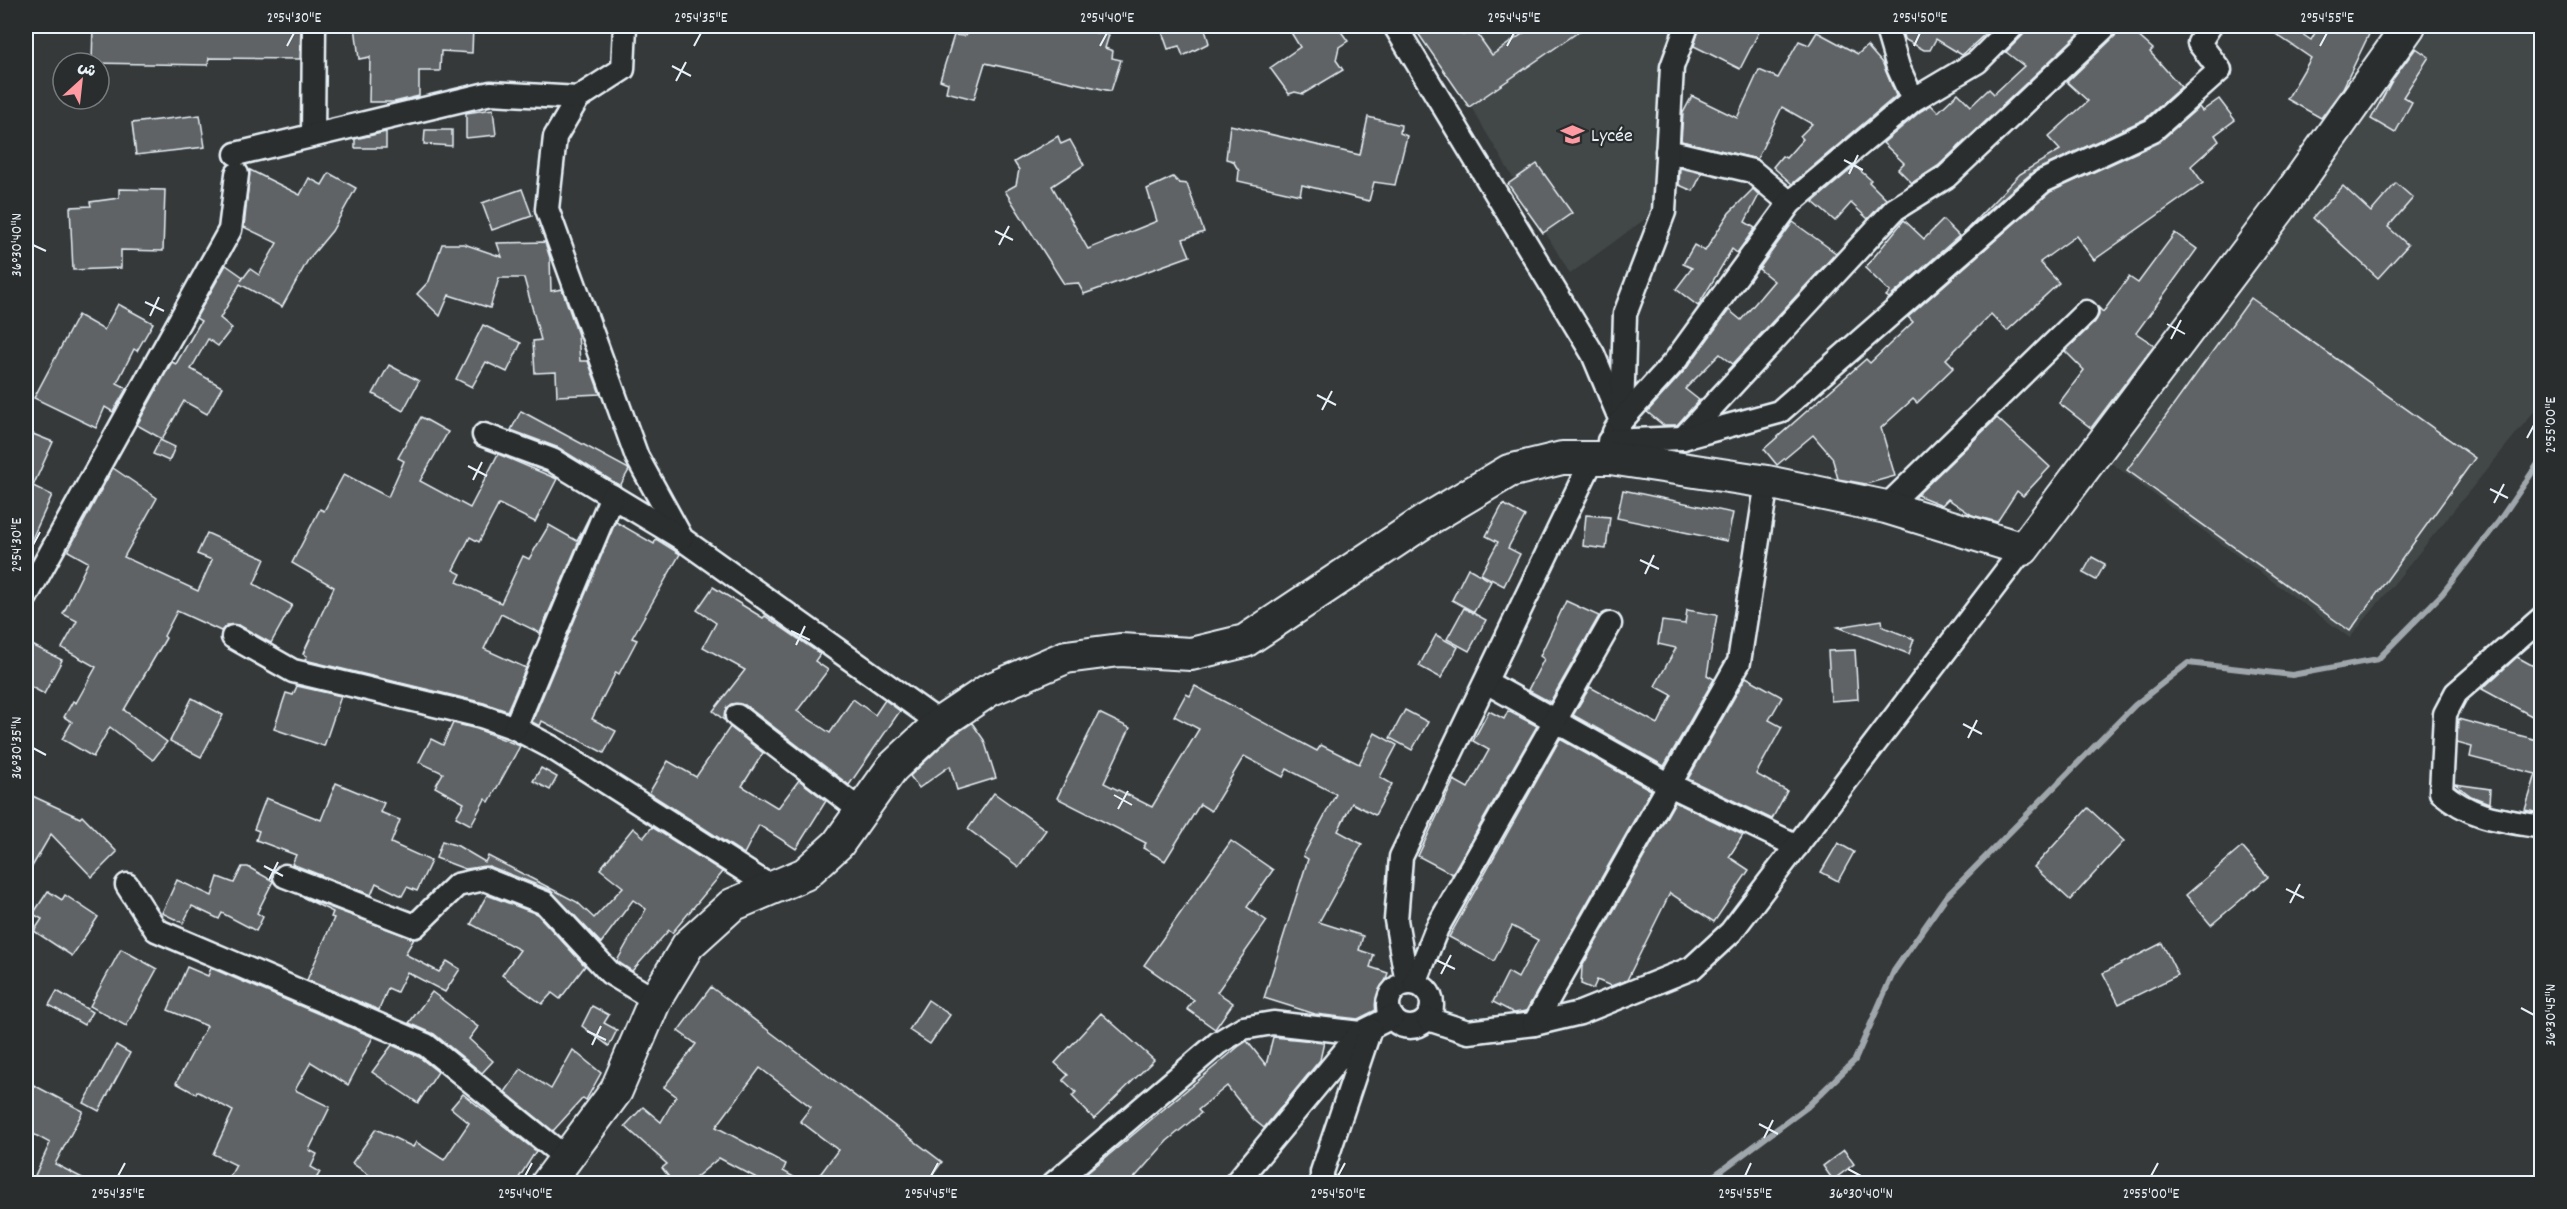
<svg xmlns="http://www.w3.org/2000/svg" width="2567" height="1209" font-family="Dekko,'Playpen Sans Arabic',sans-serif">
	<style>
		.built { fill: #424647 }
		.lines { fill: none; stroke-linecap: round; stroke-linejoin: round }
		.stream { stroke: #a0a7ac; stroke-width: 6 }
		.building { fill: #5f6365; stroke: #e8f1f8; stroke-width: 1.5 }
		.street-casing { stroke: #e8f1f8; stroke-width: 27 }
		.secondary-casing { stroke: #e8f1f8; stroke-width: 36 }
		.street { stroke: #2a2d2e; stroke-width: 22 }
		.secondary { stroke: #2a2d2e; stroke-width: 32 }
		.ticks { fill: none; stroke: #e8f1f8; stroke-width: 2 }
		.labels { text-anchor: middle; stroke-width: 4.5; stroke-linejoin: round; paint-order: stroke }
		.poi-label { font-size: 20px; fill: #e8f1f8; stroke: #2a2d2e; text-anchor: start }
		.neatline { fill: none; stroke: #e8f1f8; stroke-width: 2 }
		.ticks-label { font-size: 15px; text-anchor: middle; fill: #e8f1f8 }
	</style>
	<rect width="100%" height="100%" fill="#35393a"/>
	<filter id="ink" filterUnits="userSpaceOnUse"><feTurbulence type="fractalNoise" baseFrequency=".0167" numOctaves="2"/><feDisplacementMap in="SourceGraphic" scale="12" xChannelSelector="R" yChannelSelector="G"/><feConvolveMatrix kernelMatrix="1 2 1 2 8 2 1 2 1" color-interpolation-filters="sRGB"/></filter>
	<g filter="url(#ink)">
		<g class="built">
			<polygon points="1423,26 1676,26 1665,55 1652,214 1570,274"/>
			<polygon points="2432,26 2541,26 2541,403 2350,638 2111,463"/>
		</g>
		<g class="lines">
			<polyline class="stream" points="1703,1184 1807,1107 1855,1060 1894,971 1945,898 2135,705 2188,663 2292,675 2378,659 2442,594 2499,521 2542,458"/>
		</g>
		<g class="building">
			<polygon points="93,26 301,26 300,59 209,58 208,65 92,63"/>
			<polygon points="355,26 473,26 472,53 441,51 440,71 419,71 419,96 394,102 369,102 370,57 359,59"/>
			<polygon points="976,26 1007,26 1049,33 1051,26 1058,26 1109,35 1105,48 1113,51 1112,58 1121,60 1111,91 985,63 974,99 946,92 948,83 940,80 954,35 964,36 973,31"/>
			<polygon points="1160,26 1204,26 1209,43 1183,56 1179,46 1168,49"/>
			<polygon points="1287,26 1337,26 1348,41 1339,47 1336,60 1343,70 1303,94 1295,92 1289,94 1270,68 1300,47"/>
			<polygon points="1413,26 1457,26 1463,35 1473,28 1492,55 1534,26 1587,26 1469,107"/>
			<polygon points="1700,26 1762,26 1740,69 1694,46"/>
			<polygon points="1908,26 1994,26 1962,55 1936,39 1930,50 1924,50 1904,39 1903,35"/>
			<polygon points="2026,26 2087,26 1938,166 1912,183 1898,169 1904,163 1883,143 1921,111 1931,105 1938,112 1958,93 1971,106 1989,89 1994,94 2024,66 2006,52 2023,35"/>
			<polygon points="2119,26 2127,26 2153,49 2150,52 2181,87 2145,119 2034,171 1963,233 2020,174 2060,150 2048,137 2088,101 2067,82 2115,36"/>
			<polygon points="2264,26 2290,26 2311,40 2319,26 2373,26 2343,88 2321,118 2287,99 2311,58"/>
			<polygon points="1817,32 1858,54 1867,46 1883,64 1896,96 1792,184 1773,167 1782,156 1786,158 1803,139 1800,136 1812,124 1782,107 1757,159 1681,141 1683,113 1692,96 1737,118 1759,70 1778,78 1799,41 1809,45"/>
			<polygon points="2416,48 2429,57 2403,97 2412,102 2395,133 2371,119 2393,79"/>
			<polygon points="2219,99 2235,120 2215,135 2219,141 2191,166 2203,183 2094,260 2076,236 2040,262 2059,283 2007,331 1991,314 1946,359 1954,367 1917,403 1913,399 1881,428 1895,476 1866,484 1838,479 1832,457 1813,435 1777,465 1764,449 1866,359 1870,363 1913,322 1908,317 2050,192 2159,142 2199,107 2202,111"/>
			<polygon points="493,109 496,135 466,138 466,113"/>
			<polygon points="200,115 205,147 136,155 132,123"/>
			<polygon points="1368,117 1401,125 1400,133 1407,136 1395,185 1374,182 1369,201 1302,185 1300,195 1238,181 1239,171 1233,161 1226,159 1230,125 1360,155"/>
			<polygon points="425,130 452,130 452,146 424,144"/>
			<polygon points="386,132 386,148 355,148 355,139"/>
			<polygon points="1058,136 1061,144 1070,140 1084,165 1052,186 1088,249 1157,221 1147,189 1173,177 1179,183 1187,184 1204,232 1183,239 1190,256 1084,294 1078,283 1064,284 1005,191 1016,185 1019,170 1014,162"/>
			<polygon points="1537,164 1572,213 1543,233 1508,184"/>
			<polygon points="1855,166 1871,180 1869,182 1886,199 1868,219 1851,203 1835,221 1813,202"/>
			<polygon points="1680,168 1702,173 1693,191 1679,185"/>
			<polygon points="250,170 300,195 309,178 322,185 329,173 356,188 332,231 308,260 282,307 240,284 220,318 232,328 218,346 208,339 191,369 222,387 207,414 184,401 162,439 137,425 172,362 176,364 201,321 196,318 226,265 243,277 241,281 250,269 259,275 277,243 244,227"/>
			<polygon points="2396,183 2413,198 2388,227 2408,245 2378,278 2313,218 2343,186 2371,212"/>
			<polygon points="119,189 165,190 163,251 121,250 121,268 73,270 70,207 91,206 90,202 119,198"/>
			<polygon points="522,189 532,216 492,230 482,203"/>
			<polygon points="1753,189 1759,195 1745,222 1755,228 1737,253 1732,249 1698,306 1676,289 1692,268 1683,264 1694,245 1705,251 1729,213"/>
			<polygon points="1904,220 1924,239 1943,220 1959,236 1889,298 1886,296 1890,292 1865,268"/>
			<polygon points="1793,222 1836,253 1733,364 1720,354 1685,389 1699,400 1677,425 1663,425 1647,412 1686,369 1729,310 1741,320 1774,281 1759,269"/>
			<polygon points="2175,233 2197,249 2136,333 2154,345 2091,428 2059,403 2084,370 2065,351 2095,322 2099,315 2099,308 2103,312 2129,277 2138,283"/>
			<polygon points="545,242 550,258 551,291 562,289 578,335 580,361 588,361 600,394 557,396 556,372 535,373 533,341 541,340 524,278 499,278 490,308 449,295 440,316 417,294 429,281 442,244 464,244 502,257 497,243"/>
			<polygon points="2251,298 2475,458 2350,631 2127,470"/>
			<polygon points="118,304 153,323 137,351 134,349 117,383 127,388 113,412 105,407 96,428 34,398 78,315 104,330"/>
			<polygon points="483,325 521,343 507,372 486,362 472,387 456,379"/>
			<polygon points="389,365 419,381 403,411 373,394"/>
			<polygon points="521,411 627,468 629,470 620,486 559,448 511,430"/>
			<polygon points="421,417 448,432 420,481 470,508 498,454 557,479 535,522 499,504 479,542 470,537 453,570 461,574 457,582 501,603 523,556 529,559 549,525 577,541 590,515 540,633 501,614 484,649 526,668 507,711 484,703 305,660 307,656 303,654 334,587 292,563 320,509 324,511 344,474 388,497 404,461 398,458"/>
			<polygon points="1997,418 2050,467 2023,496 2017,491 1997,522 1972,515 1948,499 1942,505 1917,495"/>
			<polygon points="33,434 53,442 33,486 52,495 26,552 26,441 29,443"/>
			<polygon points="160,440 175,447 169,461 153,454"/>
			<polygon points="113,468 157,498 124,557 198,591 212,560 197,554 207,533 265,559 254,584 292,605 271,643 239,625 227,625 221,631 177,611 164,636 166,638 124,710 167,742 153,760 110,727 93,757 62,739 72,722 64,717 73,701 76,703 96,667 62,648 77,621 63,614 88,562 68,551"/>
			<polygon points="1623,490 1733,513 1727,541 1617,518"/>
			<polygon points="1503,504 1525,516 1508,548 1520,554 1504,586 1481,574 1498,542 1486,536"/>
			<polygon points="1586,515 1610,517 1606,549 1583,546"/>
			<polygon points="618,516 616,522 654,544 656,539 680,554 632,638 637,640 619,674 616,672 592,719 616,731 604,753 542,721 540,726 532,722"/>
			<polygon points="2092,557 2105,564 2096,580 2083,573"/>
			<polygon points="1468,568 1491,581 1474,612 1452,600"/>
			<polygon points="713,587 763,618 765,616 820,654 815,661 828,670 797,711 830,733 853,699 875,715 885,700 900,711 849,785 745,705 731,704 726,708 724,720 713,711 745,670 703,647 716,623 697,610"/>
			<polygon points="1566,601 1599,616 1550,702 1528,690 1544,659 1540,656"/>
			<polygon points="1464,608 1486,620 1469,651 1447,639"/>
			<polygon points="1687,610 1717,615 1707,675 1714,679 1664,766 1573,715 1590,687 1658,724 1672,695 1655,686 1676,648 1658,644 1662,621 1685,624"/>
			<polygon points="1882,620 1883,627 1914,639 1909,654 1838,627"/>
			<polygon points="1436,635 1458,647 1441,678 1419,666"/>
			<polygon points="26,642 62,660 44,694 26,684"/>
			<polygon points="1855,650 1858,699 1831,701 1828,651"/>
			<polygon points="2517,657 2541,670 2541,721 2482,689"/>
			<polygon points="1746,677 1782,697 1769,720 1782,727 1756,774 1787,791 1772,819 1688,779"/>
			<polygon points="297,686 341,696 324,746 274,729 286,693 293,695"/>
			<polygon points="1195,686 1317,751 1321,745 1359,764 1375,733 1397,745 1380,777 1392,784 1375,815 1352,803 1338,831 1362,844 1319,922 1363,936 1359,950 1374,955 1370,967 1388,973 1376,1010 1358,1019 1315,1014 1264,998 1308,859 1303,856 1336,794 1287,769 1283,777 1244,756 1211,811 1200,804 1165,861 1143,848 1146,843 1057,798 1099,713 1130,728 1104,783 1152,807 1199,729 1174,716 1186,694 1190,696"/>
			<polygon points="192,698 223,715 201,757 170,741"/>
			<polygon points="1405,710 1428,722 1412,750 1390,738"/>
			<polygon points="1489,711 1504,719 1508,711 1537,726 1452,874 1418,856 1454,780 1468,788 1489,750 1473,741"/>
			<polygon points="2458,719 2541,741 2541,813 2525,810 2536,774 2470,757 2472,747 2457,743"/>
			<polygon points="453,723 477,729 520,746 489,802 485,799 471,825 456,817 464,803 435,787 443,773 419,762 431,739 443,745"/>
			<polygon points="972,723 984,740 996,778 957,790 950,766 919,788 910,776 951,737"/>
			<polygon points="730,727 763,753 742,786 778,808 799,780 826,801 796,849 759,825 744,854 649,793 668,761 696,777"/>
			<polygon points="1560,739 1651,790 1526,1011 1514,1013 1493,1002 1508,972 1518,978 1538,940 1512,926 1494,961 1449,937"/>
			<polygon points="541,768 557,777 550,790 533,781"/>
			<polygon points="336,783 384,803 380,812 400,820 391,843 431,861 417,891 407,887 402,896 376,883 371,895 292,864 296,855 256,840 259,831 254,829 266,798 321,820"/>
			<polygon points="2455,784 2490,789 2489,803 2471,796"/>
			<polygon points="26,793 80,818 82,816 117,852 92,877 51,834 26,877"/>
			<polygon points="994,793 1046,830 1019,867 968,829"/>
			<polygon points="1675,802 1743,835 1729,857 1749,870 1714,922 1670,893 1627,980 1611,986 1597,980 1593,989 1581,984 1582,967"/>
			<polygon points="2088,808 2124,841 2070,900 2034,867"/>
			<polygon points="652,827 723,872 672,933 669,930 632,971 617,961 646,909 633,900 601,943 550,890 489,866 465,869 436,858 442,841 458,846 485,862 488,856 577,902 594,918 623,887 600,869 633,828 644,837"/>
			<polygon points="1231,841 1273,870 1247,907 1267,921 1217,992 1233,1003 1215,1029 1187,1009 1194,1000 1144,965"/>
			<polygon points="1838,843 1854,852 1838,881 1821,872"/>
			<polygon points="2242,847 2268,877 2211,925 2186,895"/>
			<polygon points="242,867 248,867 273,881 257,913 263,917 256,931 222,913 219,919 192,906 183,923 162,913 177,880 212,896 218,877 234,883"/>
			<polygon points="48,891 62,900 65,895 98,917 72,956 34,931 42,919 33,914"/>
			<polygon points="487,895 537,914 585,966 560,999 552,993 542,1004 502,975 520,950 471,924"/>
			<polygon points="300,896 414,939 405,954 439,972 447,961 460,969 445,992 407,972 397,992 388,988 379,1010 307,980 334,918 331,917 333,912"/>
			<polygon points="2162,943 2178,975 2119,1004 2103,973"/>
			<polygon points="121,949 157,969 126,1026 90,1006"/>
			<polygon points="187,967 208,976 211,968 373,1037 348,1085 311,1062 295,1090 330,1107 309,1150 317,1154 311,1167 320,1172 313,1184 226,1184 236,1165 213,1154 233,1111 197,1091 196,1094 176,1083 207,1026 168,1010"/>
			<polygon points="711,987 942,1162 926,1184 813,1184 838,1150 800,1121 811,1107 760,1068 716,1127 786,1164 783,1171 806,1184 768,1184 719,1158 688,1184 674,1184 662,1168 667,1164 625,1126 643,1107 661,1122 676,1096 664,1087 696,1044 678,1031"/>
			<polygon points="57,991 92,1012 84,1025 49,1005"/>
			<polygon points="432,992 478,1027 469,1039 493,1061 482,1073 434,1034 409,1023"/>
			<polygon points="928,1000 950,1015 930,1044 909,1030"/>
			<polygon points="592,1006 609,1015 604,1023 617,1030 609,1046 582,1026"/>
			<polygon points="1101,1013 1154,1060 1094,1119 1072,1096 1076,1092 1063,1080 1068,1075 1055,1063"/>
			<polygon points="1273,1037 1324,1042 1320,1060 1264,1128 1254,1120 1227,1086 1198,1110 1201,1113 1167,1141 1129,1184 1074,1184 1238,1047 1247,1041 1266,1065"/>
			<polygon points="116,1045 130,1053 99,1111 84,1103"/>
			<polygon points="392,1045 419,1057 438,1072 418,1103 372,1072"/>
			<polygon points="573,1050 601,1073 586,1100 583,1098 553,1131 505,1092 521,1069 551,1089"/>
			<polygon points="26,1081 83,1111 55,1164 94,1184 31,1184 50,1143 26,1130"/>
			<polygon points="463,1094 536,1151 515,1184 382,1184 352,1163 376,1129 413,1147 416,1142 444,1160 469,1123 451,1108"/>
			<polygon points="1844,1150 1854,1164 1833,1180 1823,1166"/>
		</g>
		<g class="lines">
			<defs>
				<g id="street">
					<polyline points="625,26 623,69 578,98 555,137 547,209 637,457 682,539 940,723"/>
					<polyline points="1395,26 1593,354 1621,421 1614,432"/>
					<polyline points="1886,26 1898,67 1913,100"/>
					<polyline points="313,135 314,26"/>
					<polyline points="1667,151 1752,171 1790,203"/>
					<polyline points="236,154 491,93 578,98"/>
					<polyline points="1622,413 1625,314 1664,212 1672,67 1687,26"/>
					<polyline points="1621,421 1675,361 1790,203 1913,100 1977,62 2013,26"/>
					<polyline points="484,435 552,460 681,538"/>
					<polyline points="1683,438 1895,209 1946,177 2106,26"/>
					<polyline points="1609,441 1683,438 1779,412 2043,181 2153,130 2220,70 2199,43 2210,26"/>
					<polyline points="1886,507 2086,312"/>
					<polyline points="26,597 230,230 237,174"/>
					<path d="M2542,618L2456,693L2445,714L2441,792C2473,819 2502,820 2542,827"/>
					<polyline points="233,637 293,671 481,716 515,728 551,747 771,887"/>
					<polyline points="1486,682 1670,785 1797,846"/>
					<polyline points="737,716 861,811"/>
					<polyline points="515,728 612,496"/>
					<polyline points="285,876 415,926 457,885 484,879 545,903 610,973 655,1000"/>
					<polyline points="127,885 156,930 426,1045 566,1158"/>
					<circle cx="1410" cy="1005" r="22"/>
					<polyline points="1407,983 1396,920 1401,857 1593,458"/>
					<polyline points="1415,983 1437,928 1610,624"/>
					<polyline points="1428,1019 1468,1032 1534,1024 1580,1013 1692,968 1731,932 2023,549"/>
					<polyline points="1534,1024 1739,662 1767,482"/>
					<polyline points="1053,1184 1218,1043 1243,1028 1273,1023 1360,1033 1392,1017"/>
					<polyline points="1235,1184 1360,1033"/>
					<polyline points="1322,1184 1322,1172 1370,1029"/>
				</g>
				<polyline id="secondary" points="547,1184 616,1091 655,1000 688,945 732,905 805,874 838,844 892,768 940,723 989,690 1066,657 1120,650 1191,654 1245,641 1425,521 1509,471 1562,458 1610,458 1767,482 1886,507 2023,549 2280,208 2409,26"/>
			</defs>
			<use href="#street" class="street-casing"/>
			<use href="#secondary" class="secondary-casing"/>
			<use href="#street" class="street"/>
			<use href="#secondary" class="secondary"/>
		</g>
	</g>
	<path class="ticks" d="M287,46L294,33M694,46L701,33M1100,46L1107,33M1507,46L1514,33M1914,46L1920,33M2320,46L2327,33M672,66L691,76M676,81L686,62M1844,160L1863,170M1849,174L1858,155M995,231L1013,240M33,245L46,251M999,245L1009,226M145,302L164,311M150,316L159,297M2167,324L2185,334M2171,339L2181,320M1317,395L1336,405M1322,410L1332,391M2527,438L2534,425M468,466L487,476M473,480L482,462M2490,489L2508,498M2494,503L2504,484M33,545L40,532M1640,560L1659,569M1645,574L1654,555M791,631L810,640M796,645L805,626M1963,724L1982,734M1968,738L1977,720M33,748L46,755M1114,795L1132,805M1118,809L1128,791M264,866L283,876M269,880L278,862M2286,889L2304,898M2290,903L2300,884M1436,960L1455,969M1441,974L1451,955M2521,1008L2534,1015M587,1031L606,1040M592,1045L601,1026M1759,1124L1778,1134M1764,1138L1773,1120M1848,1169L1861,1176M118,1176L125,1163M525,1176L532,1163M931,1176L938,1163M1338,1176L1345,1163M1745,1176L1751,1163M2151,1176L2158,1163"/>
	<defs>
		<symbol id="school-bare" viewBox="-9 -9 18 18"><path d="M0-5L7-2L0 1L-7-2ZM-4 1L0 2.5L4 1V4Q0 6-4 4Z" fill="#ff9aa2" stroke="#2a2d2e" stroke-width="2.5" paint-order="stroke"/></symbol>
	</defs>
	<g fill-rule="evenodd">
		<use href="#school-bare" x="1556" y="118" width="33" height="33"/>
	</g>
	<g class="labels">
		<g class="poi-label">
			<text x="1591" y="141">Lycée</text>
		</g>
	</g>
	<rect width="2567" height="1209" fill="none" stroke="#2a2d2e" stroke-width="66"/>
	<g transform="translate(81 81) rotate(27)"><circle r="28" fill="#2a2d2e" stroke="#767b7f" stroke-width="1.5"/>
	<path d="M0-4.5L10 22L0 15L-10 22Z" fill="#ff9aa2"/>
	<text y="-9" font-size="16" font-weight="bold" text-anchor="middle" fill="#e8f1f8">ش</text>
	</g>
	<rect x="33" y="33" width="2501" height="1143" class="neatline"/>
	<g class="ticks-label">
		<text x="294" y="22">2°54'30"E</text>
		<text x="701" y="22">2°54'35"E</text>
		<text x="1107" y="22">2°54'40"E</text>
		<text x="1514" y="22">2°54'45"E</text>
		<text x="1920" y="22">2°54'50"E</text>
		<text x="2327" y="22">2°54'55"E</text>
		<text transform="translate(16 245) rotate(-90)" y="5">36°30'40"N</text>
		<text transform="translate(2550 425) rotate(-90)" y="5">2°55'00"E</text>
		<text transform="translate(16 545) rotate(-90)" y="5">2°54'30"E</text>
		<text transform="translate(16 748) rotate(-90)" y="5">36°30'35"N</text>
		<text transform="translate(2550 1015) rotate(-90)" y="5">36°30'45"N</text>
		<text x="118" y="1198">2°54'35"E</text>
		<text x="525" y="1198">2°54'40"E</text>
		<text x="931" y="1198">2°54'45"E</text>
		<text x="1338" y="1198">2°54'50"E</text>
		<text x="1745" y="1198">2°54'55"E</text>
		<text x="1861" y="1198">36°30'40"N</text>
		<text x="2151" y="1198">2°55'00"E</text>
	</g>
</svg>
